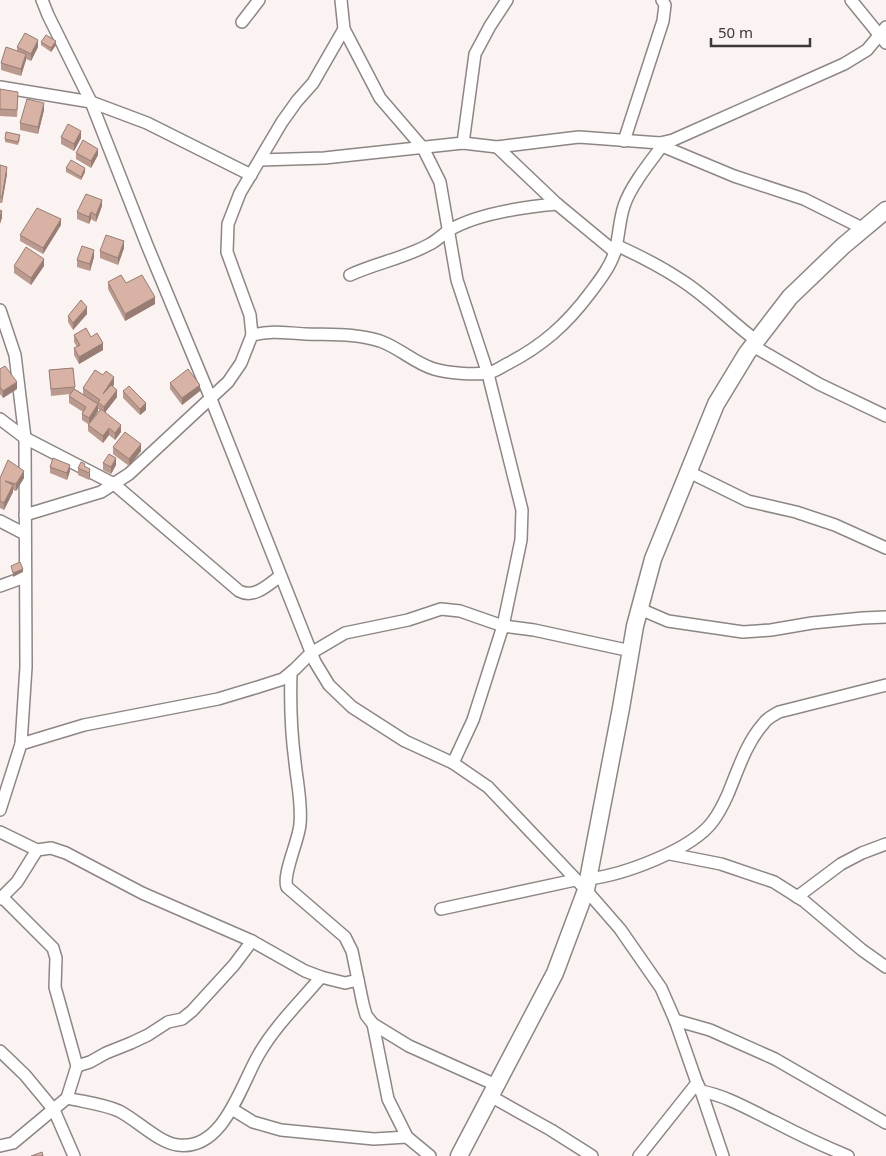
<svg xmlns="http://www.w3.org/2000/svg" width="886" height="1156" font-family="'Noto Sans',sans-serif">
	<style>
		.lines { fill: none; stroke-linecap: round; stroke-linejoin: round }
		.street-casing { stroke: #8c8684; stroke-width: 14 }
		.secondary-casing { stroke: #8c8684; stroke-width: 19 }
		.street { stroke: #fff; stroke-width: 11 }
		.secondary { stroke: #fff; stroke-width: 16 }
		.wall { fill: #ba998e; fill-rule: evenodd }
		.shaded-wall { fill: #977d74 }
		.building { fill: #d8b2a5; stroke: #977d74 }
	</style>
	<rect width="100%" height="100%" fill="#faf3f1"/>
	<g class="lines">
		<defs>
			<g id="street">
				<polyline points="42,0 48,15 91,102 147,245 211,399 315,662 329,685 352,707 405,741 453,763 488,787 586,890 620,929 661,988 675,1020 697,1083 701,1091 723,1156"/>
				<polyline points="341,0 344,29 380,98 423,148 440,182 457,280 488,374 522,510 521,540 503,626 473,720 453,763"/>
				<polyline points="851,0 886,43"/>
				<polyline points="242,22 259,0"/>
				<polyline points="0,87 91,102 147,123 251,175"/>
				<polyline points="624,141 663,21 665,5 662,0"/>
				<polyline points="463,143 475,54 490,26 507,0"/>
				<polyline points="660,143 662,146 734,176 804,199 864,229"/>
				<polyline points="497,147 557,204 615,252"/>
				<polyline points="260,160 324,158 463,143 497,147 579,137 660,143 673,140 844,64 867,50 886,27"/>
				<path d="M616,245C638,255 660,266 681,280C708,297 731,322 757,341"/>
				<path d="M350,275C376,263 405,258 430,244C436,241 442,235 448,231C477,213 524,207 557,204"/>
				<polyline points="0,310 15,355 25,438 26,667 21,744 0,810"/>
				<path d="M252,335C273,330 285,333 305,334C331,335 355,333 380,341C400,348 414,363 434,369C448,373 472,375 487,373C493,373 501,367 507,364C542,346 566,325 590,293C599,281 611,266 615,251C619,237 619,221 624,206C630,187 650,162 662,146"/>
				<polyline points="753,346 819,384 886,416"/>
				<path d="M0,419L25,438L114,484L239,591C254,599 268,585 280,576"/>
				<polyline points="689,472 748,501 796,512 835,525 886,548"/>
				<polyline points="25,515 101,492 129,474 228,382 241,363 252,335 250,315 227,252 228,224 240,193 282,122 297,101 313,83 344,29"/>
				<polyline points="0,521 25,534"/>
				<polyline points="0,586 25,577"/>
				<polyline points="640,609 668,621 743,632 771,630 812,623 863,618 886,617"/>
				<path d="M291,673C290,703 291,732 295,762C297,782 302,803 300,824C299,840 282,875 287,887L345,937L352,951L363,1004L366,1015L373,1024L409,1046L496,1085"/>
				<polyline points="21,744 84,725 218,699 258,687 283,679 295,669 311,653 345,633 408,620 441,609 460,611 503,626 534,630 631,651"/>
				<polyline points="0,832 37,850 51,848 66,853 142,893 252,941 305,971 321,977 345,983 358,980"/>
				<polyline points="670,854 721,864 774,882 804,901 862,950 886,967"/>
				<path d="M588,879C623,875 692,850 713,821C719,813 724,803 728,794C738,770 746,743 764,723C767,718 774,715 779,712L886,685"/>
				<polyline points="797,897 841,864 862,853 886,844"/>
				<polyline points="0,899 17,882 37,850"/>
				<polyline points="441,909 575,880"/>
				<polyline points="675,1020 710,1030 775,1059 886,1123"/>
				<polyline points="373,1024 388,1099 407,1137 430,1156"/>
				<polyline points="0,1051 25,1075 54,1110 74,1156"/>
				<polyline points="77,1066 90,1062 106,1053 131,1043 148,1035 168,1022 182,1019 192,1011 234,965 252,941"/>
				<path d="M701,1091C727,1096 750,1110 773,1121C798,1134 823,1146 848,1156"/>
				<polyline points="492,1097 551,1130 592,1156"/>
				<path d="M67,1098C84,1102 103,1104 119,1111C137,1120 159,1143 178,1145C224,1151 241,1084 259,1054C275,1026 300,1002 321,977"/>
				<polyline points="232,1109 253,1122 281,1130 374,1139 407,1137"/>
				<polyline points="0,1146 13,1143 67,1098 77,1066 55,987 56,958 53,948 2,897"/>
				<polyline points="639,1156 697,1083"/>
			</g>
			<polyline id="secondary" points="459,1156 555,973 586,890 621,708 635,626 653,559 716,404 747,353 790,297 843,246 886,210"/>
		</defs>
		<use href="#street" class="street-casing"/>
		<use href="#secondary" class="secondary-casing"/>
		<use href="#street" class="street"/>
		<use href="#secondary" class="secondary"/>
	</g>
	<g class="wall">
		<polygon points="41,42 56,45 51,52 41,45"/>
		<polygon points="17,47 38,47 31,61 26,59 21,76 1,70 1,63 17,51"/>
		<polygon points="0,89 18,98 17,117 0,116"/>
		<polygon points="44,110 38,134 20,130 20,123"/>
		<polygon points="61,137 81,138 74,151 61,144"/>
		<polygon points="5,139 20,139 18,145 5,142"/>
		<polygon points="76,153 98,155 91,168 76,159"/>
		<polygon points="0,165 7,174 2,203 0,203"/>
		<polygon points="66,168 85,172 81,180 66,172"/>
		<polygon points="102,206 96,222 91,219 89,224 77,219 77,212"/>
		<polygon points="61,225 43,254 20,241 20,235"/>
		<polygon points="124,248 118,265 100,258 100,251"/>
		<polygon points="94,257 90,271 77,267 77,260"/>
		<polygon points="14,266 44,266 31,285 14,273"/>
		<polygon points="108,282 155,304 125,321 108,289"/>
		<polygon points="87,314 73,330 68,322 68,316"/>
		<polygon points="74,335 91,337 103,350 79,364 74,355 74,348 77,347 74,342"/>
		<path d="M73,368L75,389L83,394V388L114,384L113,387L117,397L105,412L121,432L115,440L109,435L103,443L88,431V424L82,420V414L83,412L69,403V396L70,394L51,396L49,370ZM98,405V409L100,410L91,421L98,411Z"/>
		<polygon points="0,369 17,389 3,398 0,394"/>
		<polygon points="170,383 200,391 182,405 170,389"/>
		<polygon points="123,391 146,410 140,415 123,398"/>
		<polygon points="113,447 141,451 129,466 113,454"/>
		<polygon points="103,463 116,465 111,474 103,470"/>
		<polygon points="85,466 90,476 89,480 78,475 78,468"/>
		<polygon points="50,467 70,471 67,480 50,473"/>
		<polygon points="0,478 24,478 16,491 13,490 13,492 4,510 0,508"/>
	</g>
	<g class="shaded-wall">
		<polygon points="38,40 38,47 31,61 31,54"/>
		<polygon points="56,41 56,45 51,52 51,48"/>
		<polygon points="26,54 26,60 21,76 21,69"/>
		<polygon points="44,103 44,110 38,134 38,127"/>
		<polygon points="81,131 81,138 74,151 74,144"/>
		<polygon points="98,149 98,155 91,168 91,161"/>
		<polygon points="7,167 7,174 2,203 2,197"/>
		<polygon points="85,168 85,172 81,180 81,177"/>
		<polygon points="102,200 102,206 96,222 96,215"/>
		<polygon points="2,211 2,218 0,224 0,217"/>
		<polygon points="91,212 91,219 89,224 89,217"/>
		<polygon points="61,219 61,225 43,254 43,248"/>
		<polygon points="124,241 124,248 118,265 118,258"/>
		<polygon points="94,250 94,257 90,271 90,264"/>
		<polygon points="44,259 44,266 31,285 31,278"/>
		<polygon points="155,297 155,304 125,321 125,314"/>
		<polygon points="87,307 87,314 73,330 73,323"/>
		<polygon points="103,343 103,350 79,364 79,357"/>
		<polygon points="114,377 114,384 103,401 103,394"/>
		<polygon points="17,382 17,389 3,398 3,391"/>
		<polygon points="200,385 200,391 182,405 182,398"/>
		<polygon points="117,390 117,397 104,414 104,407"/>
		<polygon points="146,403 146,410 140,415 140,409"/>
		<polygon points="98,404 98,411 89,425 89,418"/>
		<polygon points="121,425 121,432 115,440 115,433"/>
		<polygon points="109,428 109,435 103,443 103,436"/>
		<polygon points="141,444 141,451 129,466 129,459"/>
		<polygon points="116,458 116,465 111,474 111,467"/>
		<polygon points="70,465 70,471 67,480 67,473"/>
		<polygon points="90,469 90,476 89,480 89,473"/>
		<polygon points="24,471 24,478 16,491 16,484"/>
		<polygon points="13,485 13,492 4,510 4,503"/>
		<polygon points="23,569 23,572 13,577 13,573"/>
	</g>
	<g class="building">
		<polygon points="25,33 38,40 31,54 17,47"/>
		<polygon points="46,35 56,41 51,48 41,42"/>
		<polygon points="6,47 26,54 21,69 1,63"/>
		<polygon points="0,89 18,92 17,110 0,109"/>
		<polygon points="27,99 44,103 38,127 20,123"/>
		<polygon points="68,124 81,131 74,144 61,137"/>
		<polygon points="6,132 20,135 18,142 5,139"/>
		<polygon points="83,140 98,149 91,161 76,153"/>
		<polygon points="71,160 85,168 81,177 66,168"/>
		<polygon points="0,165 7,167 2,197 0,196"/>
		<polygon points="86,194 102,200 96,215 91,212 89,217 77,212"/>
		<polygon points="37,208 61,219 43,248 20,235"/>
		<polygon points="0,210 2,211 0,217"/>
		<polygon points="106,235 124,241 118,258 100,251"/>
		<polygon points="82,246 94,250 90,264 77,260"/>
		<polygon points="26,247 44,259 31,278 14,266"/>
		<polygon points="121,275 126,283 142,275 155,297 125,314 108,282"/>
		<polygon points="81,300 87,307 73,323 68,316"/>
		<polygon points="86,328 91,337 97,333 103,343 79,357 74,348 80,345 74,335"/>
		<polygon points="5,366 17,382 3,391 0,387 0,369"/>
		<polygon points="73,368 75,387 51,389 49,370"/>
		<polygon points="188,369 200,385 182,398 170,383"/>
		<polygon points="95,370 103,375 106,371 114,377 103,394 111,385 117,390 104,407 98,402 100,400 83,388"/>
		<polygon points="129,386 146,403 140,409 123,391"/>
		<polygon points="74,389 98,404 89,418 82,414 86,407 69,396"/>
		<polygon points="101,409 121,425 115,433 109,428 103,436 88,425"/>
		<polygon points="125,432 141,444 129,459 113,447"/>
		<polygon points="109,454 116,458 111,467 103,463"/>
		<polygon points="53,458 70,465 67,473 50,467"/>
		<polygon points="8,460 24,471 16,484 5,481 13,485 4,503 0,501 0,478"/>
		<polygon points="81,462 85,464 84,466 90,469 89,473 78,468"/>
		<polygon points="20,562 23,569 13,573 11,566"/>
		<polygon points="42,1152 43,1156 31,1156"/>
	</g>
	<path d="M711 38v8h99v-8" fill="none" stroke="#3c3938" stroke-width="2.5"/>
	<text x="718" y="38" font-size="15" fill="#3c3938" stroke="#faf3f1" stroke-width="4" paint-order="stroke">50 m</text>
</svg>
